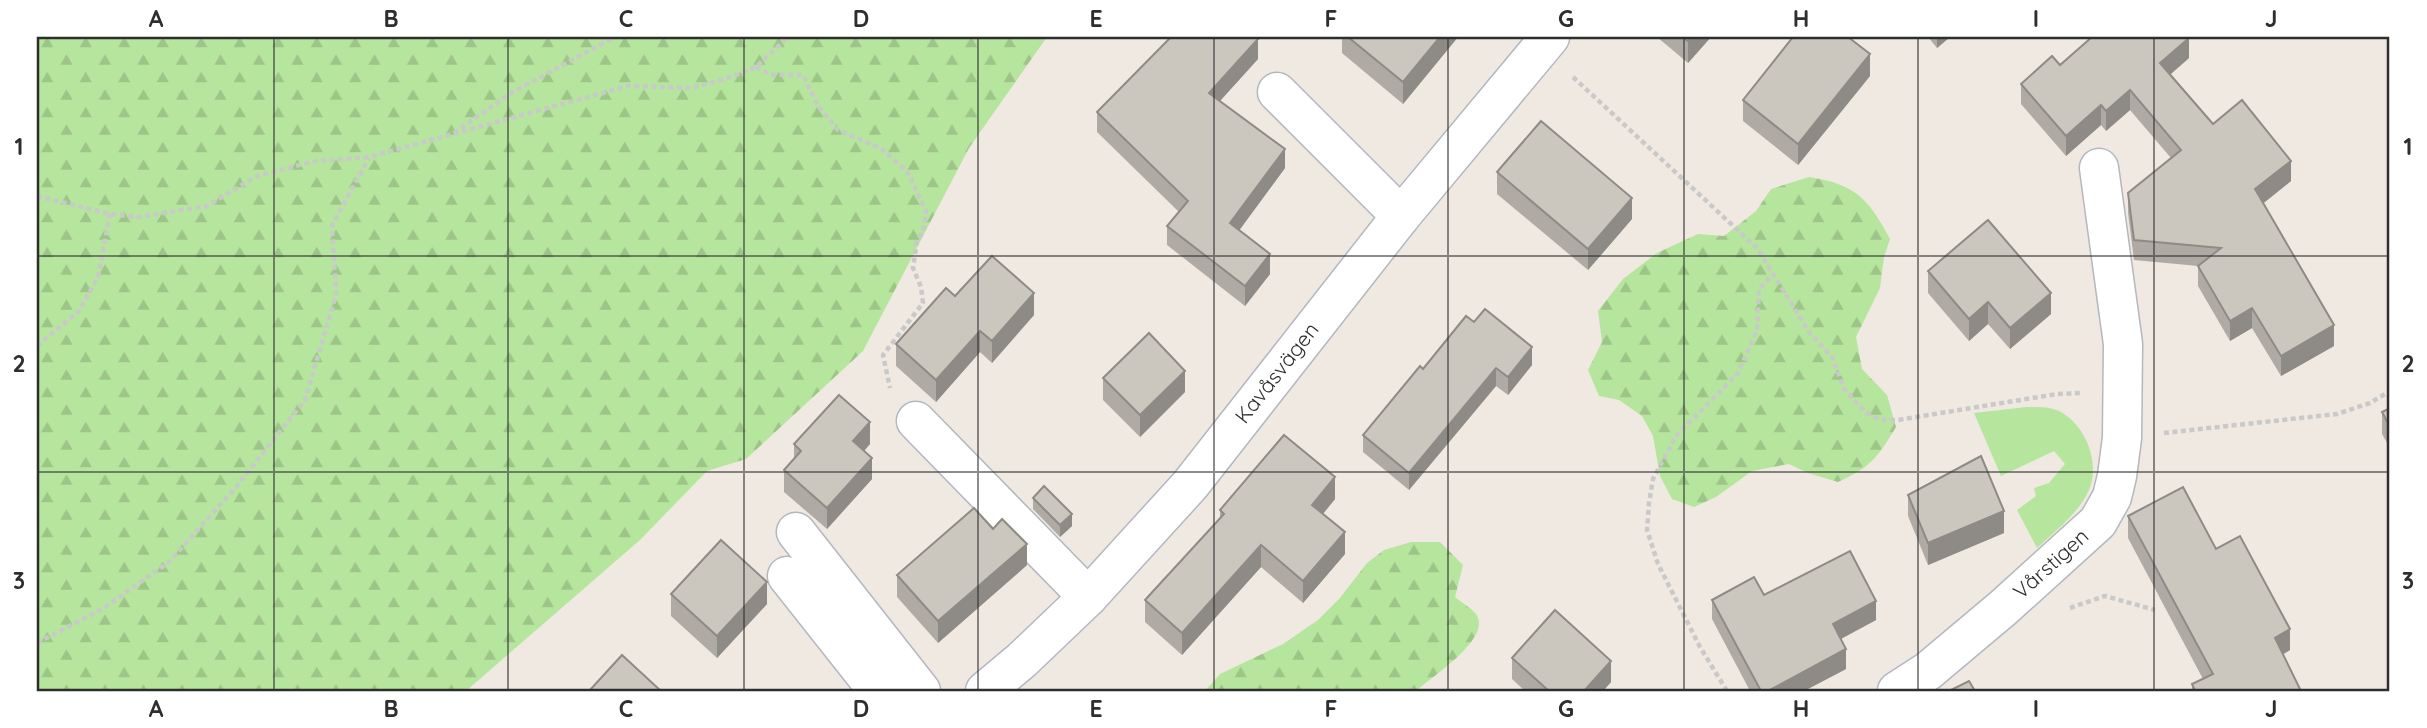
<svg xmlns="http://www.w3.org/2000/svg" width="2427" height="728" font-family="Quicksand,sans-serif">
	<style>
		.grass { fill: #b6e59e }
		.forest { fill: url(#forest-firs) }
		.lines { fill: none; stroke-linecap: round; stroke-linejoin: round }
		.minor-casing { stroke: #b4b7c1; stroke-width: 41 }
		.path { stroke: #c9c9c9; stroke-width: 4.5; stroke-dasharray: 5 3.5; stroke-linecap: butt }
		.minor { stroke: #fff; stroke-width: 38 }
		.wall { fill: #afaba4 }
		.shaded-wall { fill: #8e8b86 }
		.building { fill: #cbc7bf; stroke: #8e8b86; stroke-width: 2 }
		.grid { fill: none; stroke: #2e2e2e; stroke-width: 2; stroke-opacity: 0.55 }
		.labels { text-anchor: middle; stroke-width: 7; stroke-linejoin: round; paint-order: stroke }
		.street-label { font-size: 21px; fill: #2e2e2e; stroke: #fff }
		.neatline { fill: none; stroke: #2e2e2e; stroke-width: 2.5 }
		.grid-label { font-size: 23px; text-anchor: middle; font-weight: bold; fill: #2e2e2e }
	</style>
	<defs>
		<pattern id="forest-firs" width="22" height="20" patternUnits="userSpaceOnUse" patternTransform="scale(1.75)"><rect width="22" height="20" fill="#b6e59e"/><path d="M5 1l3.5 6h-7zM16 11l3.5 6h-7z" fill="#9dc588"/></pattern>
	</defs>
	<rect width="100%" height="100%" fill="#efe9e1"/>
	<path class="grass" d="M2026,407C2038,407 2048,406 2059,411C2087,425 2103,468 2086,496C2074,517 2054,532 2037,548L2017,510L2036,496L2034,488L2049,483L2065,464L2054,451L2001,476L1974,413Z"/>
	<g class="forest">
		<polygon points="37,37 1047,37 969,148 863,351 746,459 707,471 640,540 466,691 37,691"/>
		<path d="M1809,177C1855,184 1868,198 1890,239L1884,257L1880,288L1856,337L1862,369L1887,395L1896,427C1878,457 1871,467 1838,482L1808,473L1789,464L1773,467L1752,471L1716,497L1694,507L1672,499L1660,476L1653,436L1642,416L1619,400L1599,396L1588,370L1602,342L1598,311L1623,279L1657,253L1698,234L1724,236L1756,211L1771,189Z"/>
		<path d="M1411,542H1440L1463,565L1455,597C1461,602 1471,608 1476,614C1493,638 1431,677 1416,691H1205L1220,674L1283,644L1318,620L1339,599L1367,563L1384,550Z"/>
	</g>
	<g class="lines">
		<defs>
			<g id="minor">
				<polyline points="1277,92 1401,216"/>
				<polyline points="916,421 1088,597"/>
				<polyline points="796,532 921,691"/>
				<polyline points="787,576 878,691"/>
				<polyline points="985,691 1022,660 1088,597 1190,485 1401,216 1550,37"/>
				<polyline points="1897,691 1928,671 2003,608 2098,522 2112,497 2117,476 2122,438 2123,344 2099,168"/>
			</g>
		</defs>
		<use href="#minor" class="minor-casing"/>
		<g class="path">
			<polyline points="756,67 771,75 803,75 818,106 838,130 882,149 907,171 926,211 923,232 917,241 913,268 921,287 923,303 883,355 890,388"/>
			<polyline points="1573,77 1757,248 1809,332 1832,357 1844,389 1861,408 1871,416 1885,420 1898,420 2057,394 2082,393"/>
			<polyline points="454,133 511,93 615,37"/>
			<polyline points="37,196 110,214 139,217 207,206 257,176 315,161 369,157 628,86 691,88 725,79 756,67 788,37"/>
			<polyline points="37,346 79,311 98,277 110,214"/>
			<polyline points="2164,433 2337,414 2370,403 2390,391"/>
			<polyline points="2070,608 2105,596 2155,610"/>
			<polyline points="37,643 104,608 169,562 236,487 305,400 336,295 332,225 369,158"/>
			<polyline points="1727,691 1700,647 1658,564 1647,530 1649,503 1653,479 1676,436 1738,373 1757,331 1759,289 1772,275"/>
		</g>
		<use href="#minor" class="minor"/>
	</g>
	<g class="wall">
		<polygon points="1342,37 1458,37 1403,104 1342,53"/>
		<polygon points="1657,37 1711,37 1688,63"/>
		<polygon points="1928,37 1950,37 1937,48"/>
		<polygon points="2189,58 2170,75 2213,124 2291,181 2263,203 2334,346 2281,376 2252,328 2230,341 2198,286 2198,266 2134,260 2128,213 2128,193 2171,158 2130,110 2106,131 2101,125 2066,156 2021,104 2021,84 2060,65"/>
		<polygon points="1258,59 1220,101 1285,168 1239,230 1270,274 1245,306 1167,245 1167,226 1179,212 1097,132 1097,112"/>
		<polygon points="1870,76 1798,165 1743,121 1743,100"/>
		<polygon points="1497,172 1632,219 1588,270 1497,194"/>
		<polygon points="1928,271 2051,314 2010,349 1988,324 1969,341 1928,293"/>
		<polygon points="955,296 1034,315 992,363 980,352 936,402 896,366 896,344"/>
		<polygon points="1532,365 1508,395 1496,386 1409,490 1363,452 1363,435 1423,369"/>
		<polygon points="1103,378 1185,392 1140,437 1103,400"/>
		<polygon points="2390,408 2390,448 2382,434 2382,412"/>
		<polygon points="794,444 870,444 864,451 872,479 827,529 784,492 784,470 794,459"/>
		<polygon points="1908,495 2004,533 1928,565 1908,516"/>
		<polygon points="1033,498 1072,526 1060,537 1033,509"/>
		<polygon points="1335,499 1323,514 1345,554 1303,603 1261,567 1182,655 1145,622 1145,600 1220,518 1220,510"/>
		<polygon points="2128,516 2216,549 2290,650 2283,654 2301,691 2192,691 2192,684 2203,679 2128,538"/>
		<polygon points="1027,565 938,643 897,597 897,575"/>
		<polygon points="671,594 767,604 717,658 671,616"/>
		<polygon points="1764,595 1876,620 1841,639 1846,669 1804,691 1750,691 1712,619 1712,600"/>
		<polygon points="1512,658 1611,682 1603,691 1525,691 1512,679"/>
	</g>
	<g class="shaded-wall">
		<polygon points="1440,37 1458,37 1403,104 1403,82"/>
		<polygon points="1692,37 1711,37 1688,63 1688,41"/>
		<polygon points="1937,37 1950,37 1937,48"/>
		<polygon points="2189,38 2189,58 2160,83 2160,63"/>
		<polygon points="1258,39 1258,59 1209,113 1209,93"/>
		<polygon points="1870,54 1870,76 1798,165 1798,144"/>
		<polygon points="2130,90 2130,110 2106,131 2106,111"/>
		<polygon points="2101,105 2101,125 2066,156 2066,136"/>
		<polygon points="1285,149 1285,168 1230,243 1230,223"/>
		<polygon points="2291,161 2291,181 2255,210 2255,189"/>
		<polygon points="1632,198 1632,219 1588,270 1588,249"/>
		<polygon points="1270,254 1270,274 1245,306 1245,286"/>
		<polygon points="1034,293 1034,315 992,363 992,341"/>
		<polygon points="2051,293 2051,314 2010,349 2010,328"/>
		<polygon points="1988,302 1988,324 1969,341 1969,319"/>
		<polygon points="2252,308 2252,328 2230,341 2230,321"/>
		<polygon points="2334,325 2334,346 2281,376 2281,356"/>
		<polygon points="980,331 980,352 936,402 936,380"/>
		<polygon points="1532,347 1532,365 1508,395 1508,377"/>
		<polygon points="1496,368 1496,386 1409,490 1409,473"/>
		<polygon points="1185,371 1185,392 1140,437 1140,415"/>
		<polygon points="870,422 870,444 853,463 853,441"/>
		<polygon points="872,458 872,479 827,529 827,508"/>
		<polygon points="1335,477 1335,499 1312,527 1312,505"/>
		<polygon points="2004,511 2004,533 1928,565 1928,543"/>
		<polygon points="1072,514 1072,526 1060,537 1060,525"/>
		<polygon points="1345,532 1345,554 1303,603 1303,581"/>
		<polygon points="1027,544 1027,565 938,643 938,621"/>
		<polygon points="1261,545 1261,567 1182,655 1182,633"/>
		<polygon points="767,582 767,604 717,658 717,636"/>
		<polygon points="1876,601 1876,620 1833,643 1833,624"/>
		<polygon points="2290,629 2290,650 2275,659 2275,638"/>
		<polygon points="1846,649 1846,669 1804,691 1768,691"/>
		<polygon points="1611,661 1611,682 1603,691 1584,691"/>
	</g>
	<g class="building">
		<polygon points="1171,37 1256,37 1258,39 1209,93 1285,149 1230,223 1270,254 1245,286 1167,226 1188,201 1097,112"/>
		<polygon points="1348,37 1440,37 1403,82"/>
		<polygon points="1682,37 1692,37 1688,41"/>
		<polygon points="1793,37 1848,37 1870,54 1798,144 1743,100"/>
		<polygon points="2092,37 2187,37 2189,38 2160,63 2213,124 2242,100 2291,161 2255,189 2334,325 2281,356 2252,308 2230,321 2198,266 2221,248 2134,240 2128,193 2181,150 2130,90 2106,111 2101,105 2066,136 2021,84 2052,56 2060,65"/>
		<polygon points="1541,121 1632,198 1588,249 1497,172"/>
		<polygon points="1988,220 2051,293 2010,328 1988,302 1969,319 1928,271"/>
		<polygon points="992,256 1034,293 992,341 980,331 936,380 896,344 946,288 955,296"/>
		<polygon points="1485,309 1532,347 1508,377 1496,368 1409,473 1363,435 1420,366 1423,369 1466,316 1474,322"/>
		<polygon points="1149,333 1185,371 1140,415 1103,378"/>
		<polygon points="839,395 870,422 853,441 872,458 827,508 784,470 801,451 794,444"/>
		<polygon points="2390,408 2390,427 2382,412"/>
		<polygon points="1284,435 1335,477 1312,505 1345,532 1303,581 1261,545 1182,633 1145,600 1224,514 1220,510"/>
		<polygon points="1981,456 2004,511 1928,543 1908,495"/>
		<polygon points="1044,486 1072,514 1060,525 1033,498"/>
		<polygon points="2183,487 2216,549 2240,536 2290,629 2275,638 2301,691 2195,691 2192,684 2213,674 2128,516"/>
		<polygon points="974,508 993,529 1002,519 1027,544 938,621 897,575"/>
		<polygon points="721,540 767,582 717,636 671,594"/>
		<polygon points="1850,551 1876,601 1833,624 1846,649 1768,691 1761,691 1712,600 1754,577 1764,595"/>
		<polygon points="1555,610 1611,661 1584,691 1549,691 1512,658"/>
		<polygon points="622,655 661,691 589,691"/>
		<polygon points="1969,681 1975,691 1949,691"/>
	</g>
	<path class="grid" d="M274,37V691M508,37V691M744,37V691M978,37V691M1214,37V691M1448,37V691M1684,37V691M1918,37V691M2154,37V691M37,256H2390M37,472H2390"/>
	<g class="labels">
		<g class="street-label">
			<text transform="translate(1277 373) rotate(-52)" y="7">Kavåsvägen</text>
			<text transform="translate(2051 564) rotate(-42)" y="7">Vårstigen</text>
		</g>
	</g>
	<rect width="2427" height="728" fill="none" stroke="#ffffff" stroke-width="77"/>
	<rect x="38" y="38" width="2350" height="652" class="neatline"/>
	<g class="grid-label">
		<text x="156" y="27">A</text>
		<text x="391" y="27">B</text>
		<text x="626" y="27">C</text>
		<text x="861" y="27">D</text>
		<text x="1096" y="27">E</text>
		<text x="1331" y="27">F</text>
		<text x="1566" y="27">G</text>
		<text x="1801" y="27">H</text>
		<text x="2036" y="27">I</text>
		<text x="2271" y="27">J</text>
		<text x="19" y="155">1</text>
		<text x="2408" y="155">1</text>
		<text x="19" y="372">2</text>
		<text x="2408" y="372">2</text>
		<text x="19" y="589">3</text>
		<text x="2408" y="589">3</text>
		<text x="156" y="717">A</text>
		<text x="391" y="717">B</text>
		<text x="626" y="717">C</text>
		<text x="861" y="717">D</text>
		<text x="1096" y="717">E</text>
		<text x="1331" y="717">F</text>
		<text x="1566" y="717">G</text>
		<text x="1801" y="717">H</text>
		<text x="2036" y="717">I</text>
		<text x="2271" y="717">J</text>
	</g>
</svg>
